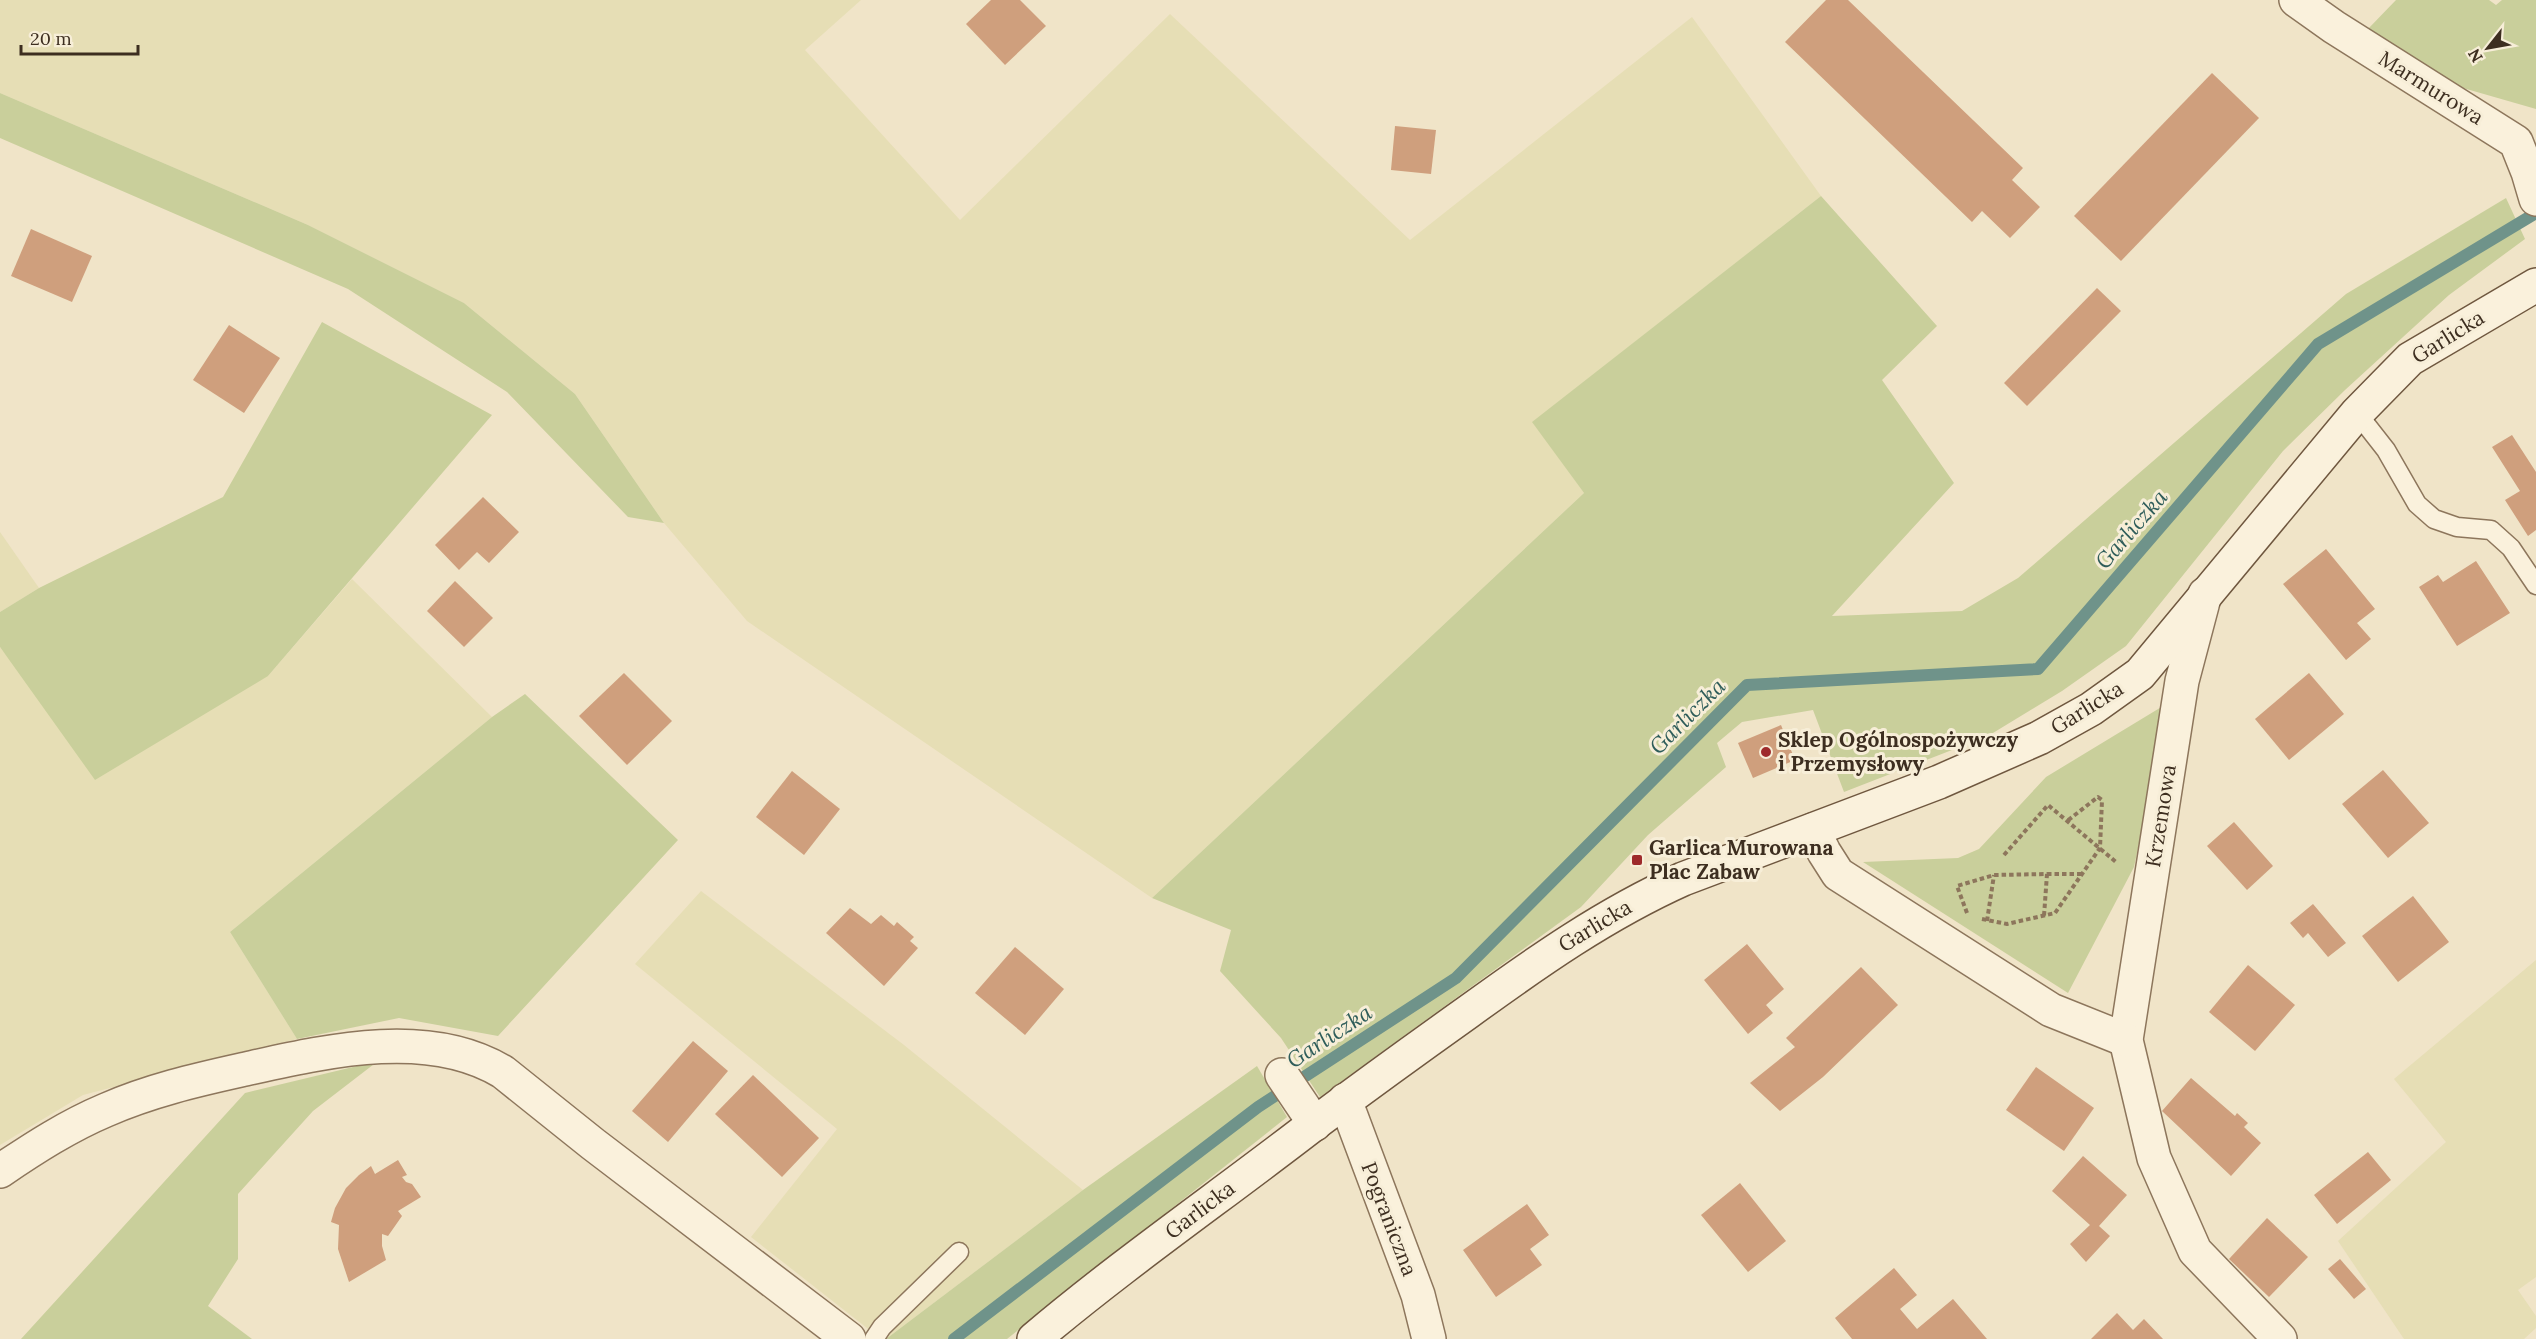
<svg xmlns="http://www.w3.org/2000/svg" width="2536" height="1339" font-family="Lora,serif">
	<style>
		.farmland { fill: #e6deb5 }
		.green { fill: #c9cf9b }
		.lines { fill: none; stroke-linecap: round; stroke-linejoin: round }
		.stream { stroke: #6f938a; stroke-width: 12 }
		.building { fill: #cf9f7d }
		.lane-casing { stroke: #8d765c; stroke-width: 21 }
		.street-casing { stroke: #8d765c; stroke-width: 36 }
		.secondary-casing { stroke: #6f573f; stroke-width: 36 }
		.path { stroke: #8d765c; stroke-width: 4; stroke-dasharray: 4.5 3; stroke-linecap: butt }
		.lane { stroke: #faf1dc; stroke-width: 18 }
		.street { stroke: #faf1dc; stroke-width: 33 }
		.secondary { stroke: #faf1dc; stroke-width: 33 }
		.poi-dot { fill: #9e2a2b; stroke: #f7eed8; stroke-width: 2 }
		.labels { text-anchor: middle; stroke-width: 6; stroke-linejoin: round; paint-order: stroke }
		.street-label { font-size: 21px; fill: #3d2e20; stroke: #f7eed8 }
		.poi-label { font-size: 21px; font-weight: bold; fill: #3d2e20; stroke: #f7eed8; text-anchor: start }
		.water-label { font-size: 22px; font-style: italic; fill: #2f5d5a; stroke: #f7eed8 }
	</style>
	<rect width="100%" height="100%" fill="#f0e4c8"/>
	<g class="farmland">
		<polygon points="0,0 861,0 805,50 960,220 1170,14 1410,240 1692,17 1821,196 1533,422 1584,493 1152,898 747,621 664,523 575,394 464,303 308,225 0,93"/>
		<polygon points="0,532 39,588 0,612"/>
		<polygon points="352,579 492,717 230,932 297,1039 83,1095 0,1145 0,647 6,655 268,676"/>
		<polygon points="701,891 904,1045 1083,1190 886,1339 881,1339 751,1237 837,1129 635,964"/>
		<polygon points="2536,960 2536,1277 2518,1290 2536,1316 2536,1328 2524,1339 2404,1339 2338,1241 2446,1142 2394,1079"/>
	</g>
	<g class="green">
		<polygon points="2396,0 2489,0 2496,5 2502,0 2536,0 2536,109 2456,86 2368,29"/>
		<polygon points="0,93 308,225 464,303 575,394 664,523 628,517 507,392 348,289 0,138"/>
		<polygon points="1821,196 1937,326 1882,380 1954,483 1832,616 1962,611 2018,578 2346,294 2506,198 2525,239 2449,295 2345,390 2283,451 2126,646 2062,691 1988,736 1844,792 1813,710 1742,722 1717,743 1726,767 1648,835 1581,907 1320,1097 1281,1038 1220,971 1231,930 1152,898 1584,493 1532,422"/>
		<polygon points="322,322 492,415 268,676 95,780 0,647 0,612 39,588 223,497"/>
		<polygon points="525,694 678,840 498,1036 399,1018 297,1039 230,932 492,717"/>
		<polygon points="2168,703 2134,867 2068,993 1863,862 1958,858 1979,849 2046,777"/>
		<polygon points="378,1061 313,1111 238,1194 238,1259 208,1306 252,1339 21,1339 245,1093"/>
		<polygon points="1257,1066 1287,1117 1007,1339 886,1339 1083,1190"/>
	</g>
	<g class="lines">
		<polyline class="stream" points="954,1339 1258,1107 1456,978 1747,685 2038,669 2318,344 2536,213"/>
	</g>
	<g class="building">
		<polygon points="991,0 1020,0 1046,26 1005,65 966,24"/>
		<polygon points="1826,0 1848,0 2023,168 2012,180 2040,207 2010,238 1982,211 1972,222 1785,42"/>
		<polygon points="2212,73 2259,118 2121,261 2074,216"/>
		<polygon points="1395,126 1436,130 1431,174 1391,170"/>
		<polygon points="31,229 92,256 72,302 11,276"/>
		<polygon points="2097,288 2121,311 2027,406 2004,383"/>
		<polygon points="229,325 280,358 244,413 193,380"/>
		<polygon points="2512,435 2536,472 2536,530 2528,536 2505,500 2520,491 2492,447"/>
		<polygon points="483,497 519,532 489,563 477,552 459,570 435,545"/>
		<polygon points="2326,549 2375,609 2357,623 2371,639 2346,660 2283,584"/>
		<polygon points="2476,561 2510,613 2457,646 2419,587 2438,575 2443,582"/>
		<polygon points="455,581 493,618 464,647 427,611"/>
		<polygon points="624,673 672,721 627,765 579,716"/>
		<polygon points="2309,673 2344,714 2289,760 2255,719"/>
		<polygon points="1781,725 1795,760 1753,778 1738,743"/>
		<polygon points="2383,770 2429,823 2388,858 2342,804"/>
		<polygon points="792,771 840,809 804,855 756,817"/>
		<polygon points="2234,822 2273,866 2247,890 2207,846"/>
		<polygon points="2413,896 2449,942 2398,982 2362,936"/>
		<polygon points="2313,904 2346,943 2328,957 2308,933 2303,938 2290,923"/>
		<polygon points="850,908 871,924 881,915 894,926 897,922 914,937 910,941 918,948 884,986 826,933"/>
		<polygon points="1747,944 1784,989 1766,1005 1773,1013 1748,1034 1704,980"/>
		<polygon points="1015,947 1064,989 1025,1035 975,993"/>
		<polygon points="2248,965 2295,1005 2255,1051 2209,1012"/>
		<polygon points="1861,967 1898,1005 1823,1077 1780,1111 1750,1083 1795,1047 1786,1038"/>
		<polygon points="693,1041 728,1071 668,1142 632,1111"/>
		<polygon points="2036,1067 2094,1108 2064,1151 2006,1110"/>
		<polygon points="753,1075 819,1138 782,1177 715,1114"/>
		<polygon points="2191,1078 2235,1116 2237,1113 2248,1123 2244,1127 2261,1143 2231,1176 2162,1111"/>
		<polygon points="2368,1152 2391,1180 2337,1224 2314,1195"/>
		<polygon points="2083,1156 2127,1195 2099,1226 2110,1236 2086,1262 2070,1244 2090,1225 2052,1191"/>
		<polygon points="398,1160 407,1175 402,1177 406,1182 412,1184 421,1197 398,1211 402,1216 388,1236 382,1234 382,1246 386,1260 349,1282 338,1249 339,1225 331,1222 335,1208 346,1188 359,1175 371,1166 375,1174"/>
		<polygon points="1740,1183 1786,1241 1748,1272 1701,1215"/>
		<polygon points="1527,1204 1549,1235 1530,1249 1542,1265 1496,1297 1463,1250"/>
		<polygon points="2267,1218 2308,1257 2269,1297 2229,1259"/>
		<polygon points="2340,1259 2366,1289 2354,1299 2328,1269"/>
		<polygon points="1894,1268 1917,1295 1900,1309 1917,1329 1953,1299 1987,1339 1852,1339 1835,1318"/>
		<polygon points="2117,1313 2133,1330 2144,1319 2163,1339 2091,1339"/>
	</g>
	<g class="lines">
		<defs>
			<g id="lane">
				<polyline points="2357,413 2386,450 2417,504 2434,519 2457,527 2491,530 2511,548 2536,585"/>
				<polyline points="874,1339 882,1327 959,1252"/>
			</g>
			<g id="street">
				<polyline points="2296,0 2334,27 2516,142 2528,172 2536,199"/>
				<polyline points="2205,594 2182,681 2126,1040 2154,1158 2195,1251 2280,1339"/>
				<polyline points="1813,830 1824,852 1838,874 2051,1010 2126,1040"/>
				<polyline points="1282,1075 1315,1124"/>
				<polyline points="1345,1100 1418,1295 1429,1339"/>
				<path d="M0,1171C34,1148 68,1126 106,1110C149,1091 196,1080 241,1070C323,1052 427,1026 503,1072L593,1144L849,1339"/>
			</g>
			<path id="secondary" d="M1034,1339C1124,1263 1221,1196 1314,1124C1365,1086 1416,1049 1468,1012C1537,962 1605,914 1683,879L1939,782L2039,738L2091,709L2140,674L2357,413L2410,359L2536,285"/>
		</defs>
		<use href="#lane" class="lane-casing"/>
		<use href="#street" class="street-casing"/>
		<use href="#secondary" class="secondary-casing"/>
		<g class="path">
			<polyline points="2004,855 2048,805 2116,862"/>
			<polyline points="2047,874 2081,874"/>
			<polyline points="1967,913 1957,886 1994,875 2047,874 2044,916"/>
			<polyline points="1982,919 2007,924 2055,913 2100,848 2102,800 2098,797 2067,821"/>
			<polyline points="1987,921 1994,875"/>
		</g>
		<use href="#lane" class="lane"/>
		<use href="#street" class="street"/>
		<use href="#secondary" class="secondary"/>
	</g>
	<g class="poi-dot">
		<circle cx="1766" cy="752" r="6"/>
		<rect x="1631" y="854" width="12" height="12" rx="3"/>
	</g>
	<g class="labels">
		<g class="street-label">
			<text transform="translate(2431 88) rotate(32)" y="7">Marmurowa</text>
			<text transform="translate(2448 337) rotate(-32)" y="7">Garlicka</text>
			<text transform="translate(2087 708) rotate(-32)" y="7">Garlicka</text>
			<text transform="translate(2161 816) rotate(-81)" y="7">Krzemowa</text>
			<text transform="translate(1595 926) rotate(-31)" y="7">Garlicka</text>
			<text transform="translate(1200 1210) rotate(-37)" y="7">Garlicka</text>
			<text transform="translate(1389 1219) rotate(69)" y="7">Pograniczna</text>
		</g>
		<g class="poi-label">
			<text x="1778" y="747">Sklep Ogólnospożywczy<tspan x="1778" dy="24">i Przemysłowy</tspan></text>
			<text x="1649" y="855">Garlica Murowana<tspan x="1649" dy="24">Plac Zabaw</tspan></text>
		</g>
		<g class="water-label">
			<text transform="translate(2131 529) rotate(-49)" y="8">Garliczka</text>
			<text transform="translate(1687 716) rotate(-45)" y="8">Garliczka</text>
			<text transform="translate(1329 1036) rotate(-33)" y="8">Garliczka</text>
		</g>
	</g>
	<g transform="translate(2488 48) rotate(239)" stroke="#f7eed8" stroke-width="4.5" paint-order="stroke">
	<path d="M0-4.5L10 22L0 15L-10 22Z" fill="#3d2e20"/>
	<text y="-9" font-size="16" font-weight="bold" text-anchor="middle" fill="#3d2e20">N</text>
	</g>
	<path d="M21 45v9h117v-9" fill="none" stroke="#3d2e20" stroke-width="3"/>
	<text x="30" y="45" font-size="18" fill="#3d2e20" stroke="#f7eed8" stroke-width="4.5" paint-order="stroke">20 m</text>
</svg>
